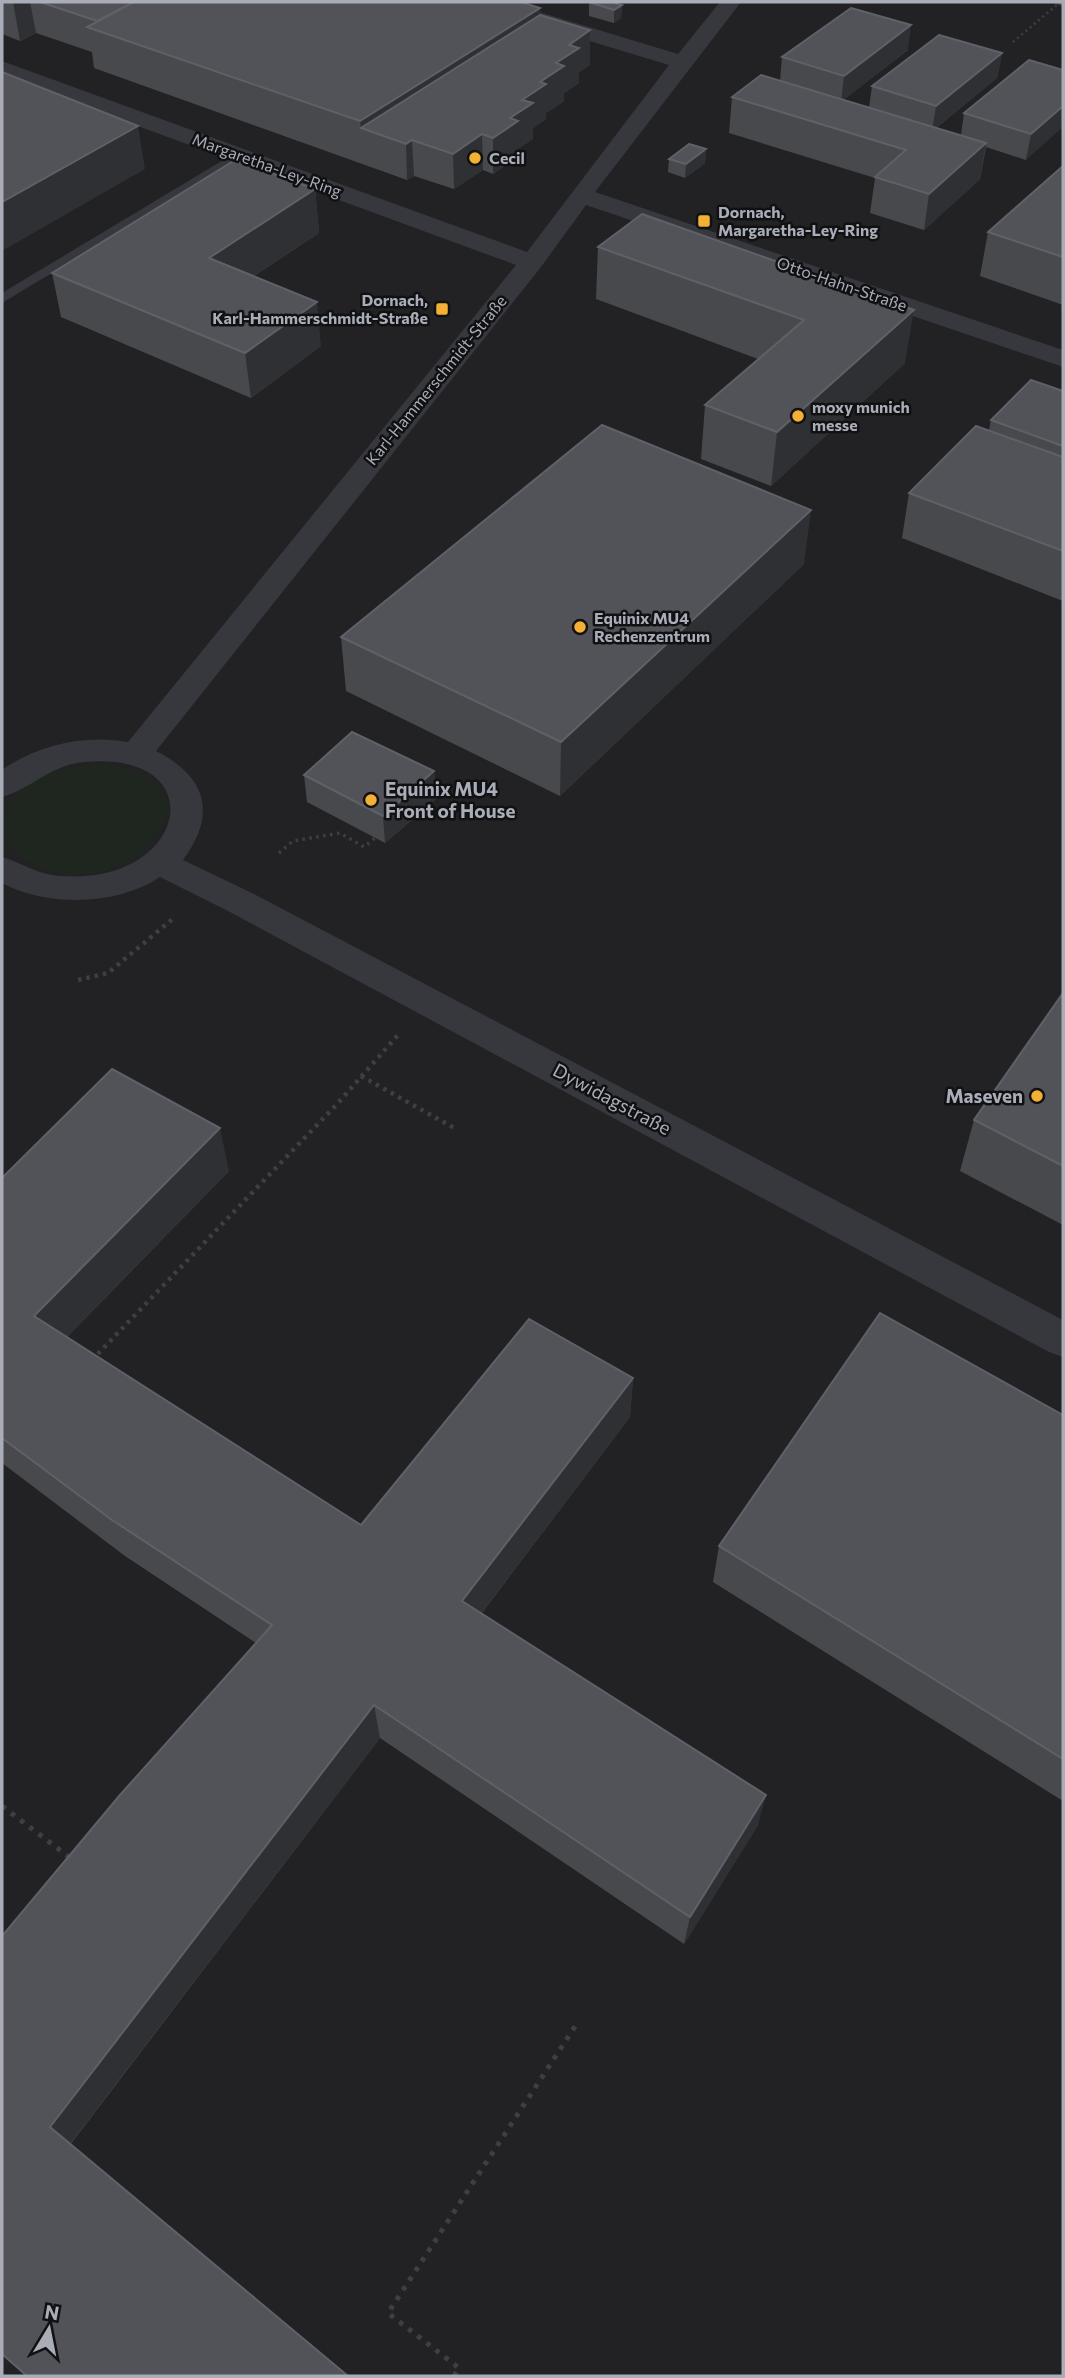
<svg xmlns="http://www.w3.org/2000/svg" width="1065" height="2378" font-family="Commissioner,sans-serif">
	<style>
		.built { fill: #222225 }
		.green { fill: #1e261f }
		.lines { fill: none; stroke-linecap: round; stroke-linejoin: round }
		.path-far3 { stroke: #3d3f44; stroke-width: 2.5; stroke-dasharray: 2 3.5; stroke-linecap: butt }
		.path-far2 { stroke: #3d3f44; stroke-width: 3.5; stroke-dasharray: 2.5 4.5; stroke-linecap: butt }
		.path-far1 { stroke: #3d3f44; stroke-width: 4.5; stroke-dasharray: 3.5 5; stroke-linecap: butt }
		.path { stroke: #3d3f44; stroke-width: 5; stroke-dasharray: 4.5 7; stroke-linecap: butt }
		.lane { fill: #37383d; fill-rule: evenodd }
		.street { fill: #37383d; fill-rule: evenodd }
		.wall { fill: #47494d }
		.shaded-wall { fill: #2f3033 }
		.building { fill: #525359; stroke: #5f6168; stroke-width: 2 }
		.poi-dot { fill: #f2b134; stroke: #111113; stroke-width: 2.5 }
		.labels { text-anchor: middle; stroke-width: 5; stroke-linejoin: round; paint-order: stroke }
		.far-poi-label { font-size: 16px; font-weight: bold; fill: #a8adb8; stroke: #111113; text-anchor: start }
		.far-street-label { font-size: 16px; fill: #a8adb8; stroke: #111113 }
		.poi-label { font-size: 19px; font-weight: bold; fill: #a8adb8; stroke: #111113; text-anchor: start }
		.street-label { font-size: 19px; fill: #a8adb8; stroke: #111113 }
	</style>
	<rect width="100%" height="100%" fill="#161618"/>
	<rect class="built" x="2" y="2" width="1061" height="2374"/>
	<path class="green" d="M99,763C243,776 129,914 34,865C20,858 7,847 4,830C0,782 64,765 99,763Z"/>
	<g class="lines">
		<polyline class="path-far3" points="1013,42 1058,4"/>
		<polyline class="path-far2" points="279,853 293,841 340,833 364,847 375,838"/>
		<g class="path-far1">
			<polyline points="78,980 108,973 175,917"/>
			<polyline points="361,1076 456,1129"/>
			<polyline points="92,1360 338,1103 398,1035"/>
		</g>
		<g class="path">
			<polyline points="2,1806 73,1860"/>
			<polyline points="454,2376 459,2368 388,2313 576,2025"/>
		</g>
		<polygon class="lane" points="235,153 246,156 2,303 2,293"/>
		<path class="street" d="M475,2H506L678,54L720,2H741L595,192L1063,350V367L586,205L541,267L156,751C207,777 217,814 183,860L254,894L1063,1320V1357L1049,1352L230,912L160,877C117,906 47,907 2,883V857C19,862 34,872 52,875C187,892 218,750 85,762C52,764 31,789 2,797V770C37,745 86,734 128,742L516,265L2,76V61L527,252L669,65L477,7Z"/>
	</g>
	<g class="wall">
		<polygon points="2,2 521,2 540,8 540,15 590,30 590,65 579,72 579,83 564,93 564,101 546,113 546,119 533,128 533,139 519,148 519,156 493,174 483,170 454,189 414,176 407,180 94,68 92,52 36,33 20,41 2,34"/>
		<polygon points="589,2 622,5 621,18 614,23 589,16"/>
		<polygon points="1049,2 1063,2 1063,6"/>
		<polygon points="908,50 843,100 869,108 872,86 1002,53 997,78 936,128 961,135 964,113 1063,70 1026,160 986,147 980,179 924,230 870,213 875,178 729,133 732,97 780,81 782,57"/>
		<polygon points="706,149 705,163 685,178 668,172 669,159"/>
		<polygon points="1063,166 1063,305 980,276 988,232"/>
		<polygon points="315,189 319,233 254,276 321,346 251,398 61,317 52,273"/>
		<polygon points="642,214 905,363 771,486 701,459 705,405 758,359 596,299 598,247"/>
		<polygon points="1063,391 1063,601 902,538 909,493 989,430 991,420"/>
		<polygon points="804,564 560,796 346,691 341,637"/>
		<polygon points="434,771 436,799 385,843 307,802 304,775"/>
		<polygon points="1063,993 1063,1225 960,1171 974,1120"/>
		<polygon points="229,1171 67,1337 361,1525 633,1378 630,1417 481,1614 758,1825 684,1944 380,1738 70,2145 27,2376 2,1936 256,1643 125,1556 2,1463 2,1178"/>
		<polygon points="1063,1415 1063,1801 713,1582 719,1546"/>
	</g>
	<g class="shaded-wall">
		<polygon points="13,2 30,2 36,33 20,41"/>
		<polygon points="622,5 621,18 614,23 614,10"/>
		<polygon points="540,8 540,49 361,128 360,121"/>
		<polygon points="911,25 908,50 841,102 844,76"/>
		<polygon points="590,30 590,65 579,72 579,83 564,93 564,101 546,113 546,119 533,128 533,139 519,148 519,156 493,174 493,138 510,118 522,100 540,82 556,63 569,45"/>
		<polygon points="1002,53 997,78 932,131 936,106"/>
		<polygon points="1063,106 1063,127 1026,160 1031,134"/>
		<polygon points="138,126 145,169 2,251 2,202"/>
		<polygon points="482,134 483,170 454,189 453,154"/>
		<polygon points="412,140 414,176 407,180 406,144"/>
		<polygon points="986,143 980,179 924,230 929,194"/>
		<polygon points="706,149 705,163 685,178 686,164"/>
		<polygon points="315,189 319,233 214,302 209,258"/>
		<polygon points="317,302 321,346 251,398 245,353"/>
		<polygon points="914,310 905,363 771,486 777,432"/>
		<polygon points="811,510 804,564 560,796 561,742"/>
		<polygon points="434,771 436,799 385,843 383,816"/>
		<polygon points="220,1128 229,1171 48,1356 34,1316"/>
		<polygon points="633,1378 630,1417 464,1636 462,1601"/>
		<polygon points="374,1705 380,1738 67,2148 50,2127"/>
		<polygon points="766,1795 758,1825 684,1944 690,1917"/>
	</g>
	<g class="building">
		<polygon points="40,2 134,2 97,21"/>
		<polygon points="134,2 521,2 540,8 360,121 87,27"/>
		<polygon points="589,2 611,2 622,5 614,10"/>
		<polygon points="851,8 911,25 844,76 782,57"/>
		<polygon points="540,15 590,30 569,45 579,48 556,63 564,66 540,82 546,84 522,100 533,103 510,118 518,121 493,138 482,134 453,154 412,140 406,144 361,128"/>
		<polygon points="939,35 1002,53 936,106 872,86"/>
		<polygon points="1029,60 1063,70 1063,106 1031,134 964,113"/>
		<polygon points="2,72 138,126 2,202"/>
		<polygon points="761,75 986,143 929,194 875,177 906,150 732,97"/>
		<polygon points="689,144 706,149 686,164 669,159"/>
		<polygon points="235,160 315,189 209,258 317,302 245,353 52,273"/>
		<polygon points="1063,166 1063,257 988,232"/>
		<polygon points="642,214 914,310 777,432 705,405 804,320 598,247"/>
		<polygon points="1031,380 1063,391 1063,446 991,420"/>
		<polygon points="602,425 811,510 561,742 341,637"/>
		<polygon points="976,426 1063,457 1063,551 909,493"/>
		<polygon points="352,732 434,771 383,816 304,775"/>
		<polygon points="1063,993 1063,1166 974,1120"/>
		<polygon points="112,1069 220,1128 34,1316 361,1525 529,1319 633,1378 462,1601 766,1795 690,1917 374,1705 50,2127 348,2376 27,2376 2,2354 2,1936 120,1795 272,1625 112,1520 2,1438 2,1178"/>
		<polygon points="880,1313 1063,1415 1063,1759 719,1546"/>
	</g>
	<g class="poi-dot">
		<circle cx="475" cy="158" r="7"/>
		<rect x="697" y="214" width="14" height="14" rx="3.5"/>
		<rect x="435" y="302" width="14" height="14" rx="3.5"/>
		<circle cx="798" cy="416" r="7"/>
		<circle cx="580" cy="627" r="7"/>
		<circle cx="371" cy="800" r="7"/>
		<circle cx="1037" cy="1096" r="7"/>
	</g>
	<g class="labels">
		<g class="far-poi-label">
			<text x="489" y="164">Cecil</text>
			<text x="718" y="218">Dornach,<tspan x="718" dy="18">Margaretha-Ley-Ring</tspan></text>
			<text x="428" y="306" text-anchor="end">Dornach,<tspan x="428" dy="18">Karl-Hammerschmidt-Straße</tspan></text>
			<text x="812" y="413">moxy munich<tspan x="812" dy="18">messe</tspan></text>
			<text x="594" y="624">Equinix MU4<tspan x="594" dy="18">Rechenzentrum</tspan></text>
		</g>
		<g class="far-street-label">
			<text transform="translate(267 165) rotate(20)" y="6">Margaretha-Ley-Ring</text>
			<text transform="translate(842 284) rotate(19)" y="6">Otto-Hahn-Straße</text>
			<text transform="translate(436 380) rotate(-51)" y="6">Karl-Hammerschmidt-Straße</text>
		</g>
		<g class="poi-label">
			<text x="385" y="796">Equinix MU4<tspan x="385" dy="22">Front of House</tspan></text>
			<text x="1023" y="1103" text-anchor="end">Maseven</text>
		</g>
		<g class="street-label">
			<text transform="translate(612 1099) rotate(28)" y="7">Dywidagstraße</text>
		</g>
	</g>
	<rect width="1065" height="2378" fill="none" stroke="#a8adb8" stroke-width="7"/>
	<g transform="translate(49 2329) rotate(10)" stroke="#111113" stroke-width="5" paint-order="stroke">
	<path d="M0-5L12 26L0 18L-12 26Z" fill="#a8adb8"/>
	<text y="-10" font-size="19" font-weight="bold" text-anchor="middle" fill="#a8adb8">N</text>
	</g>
</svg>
